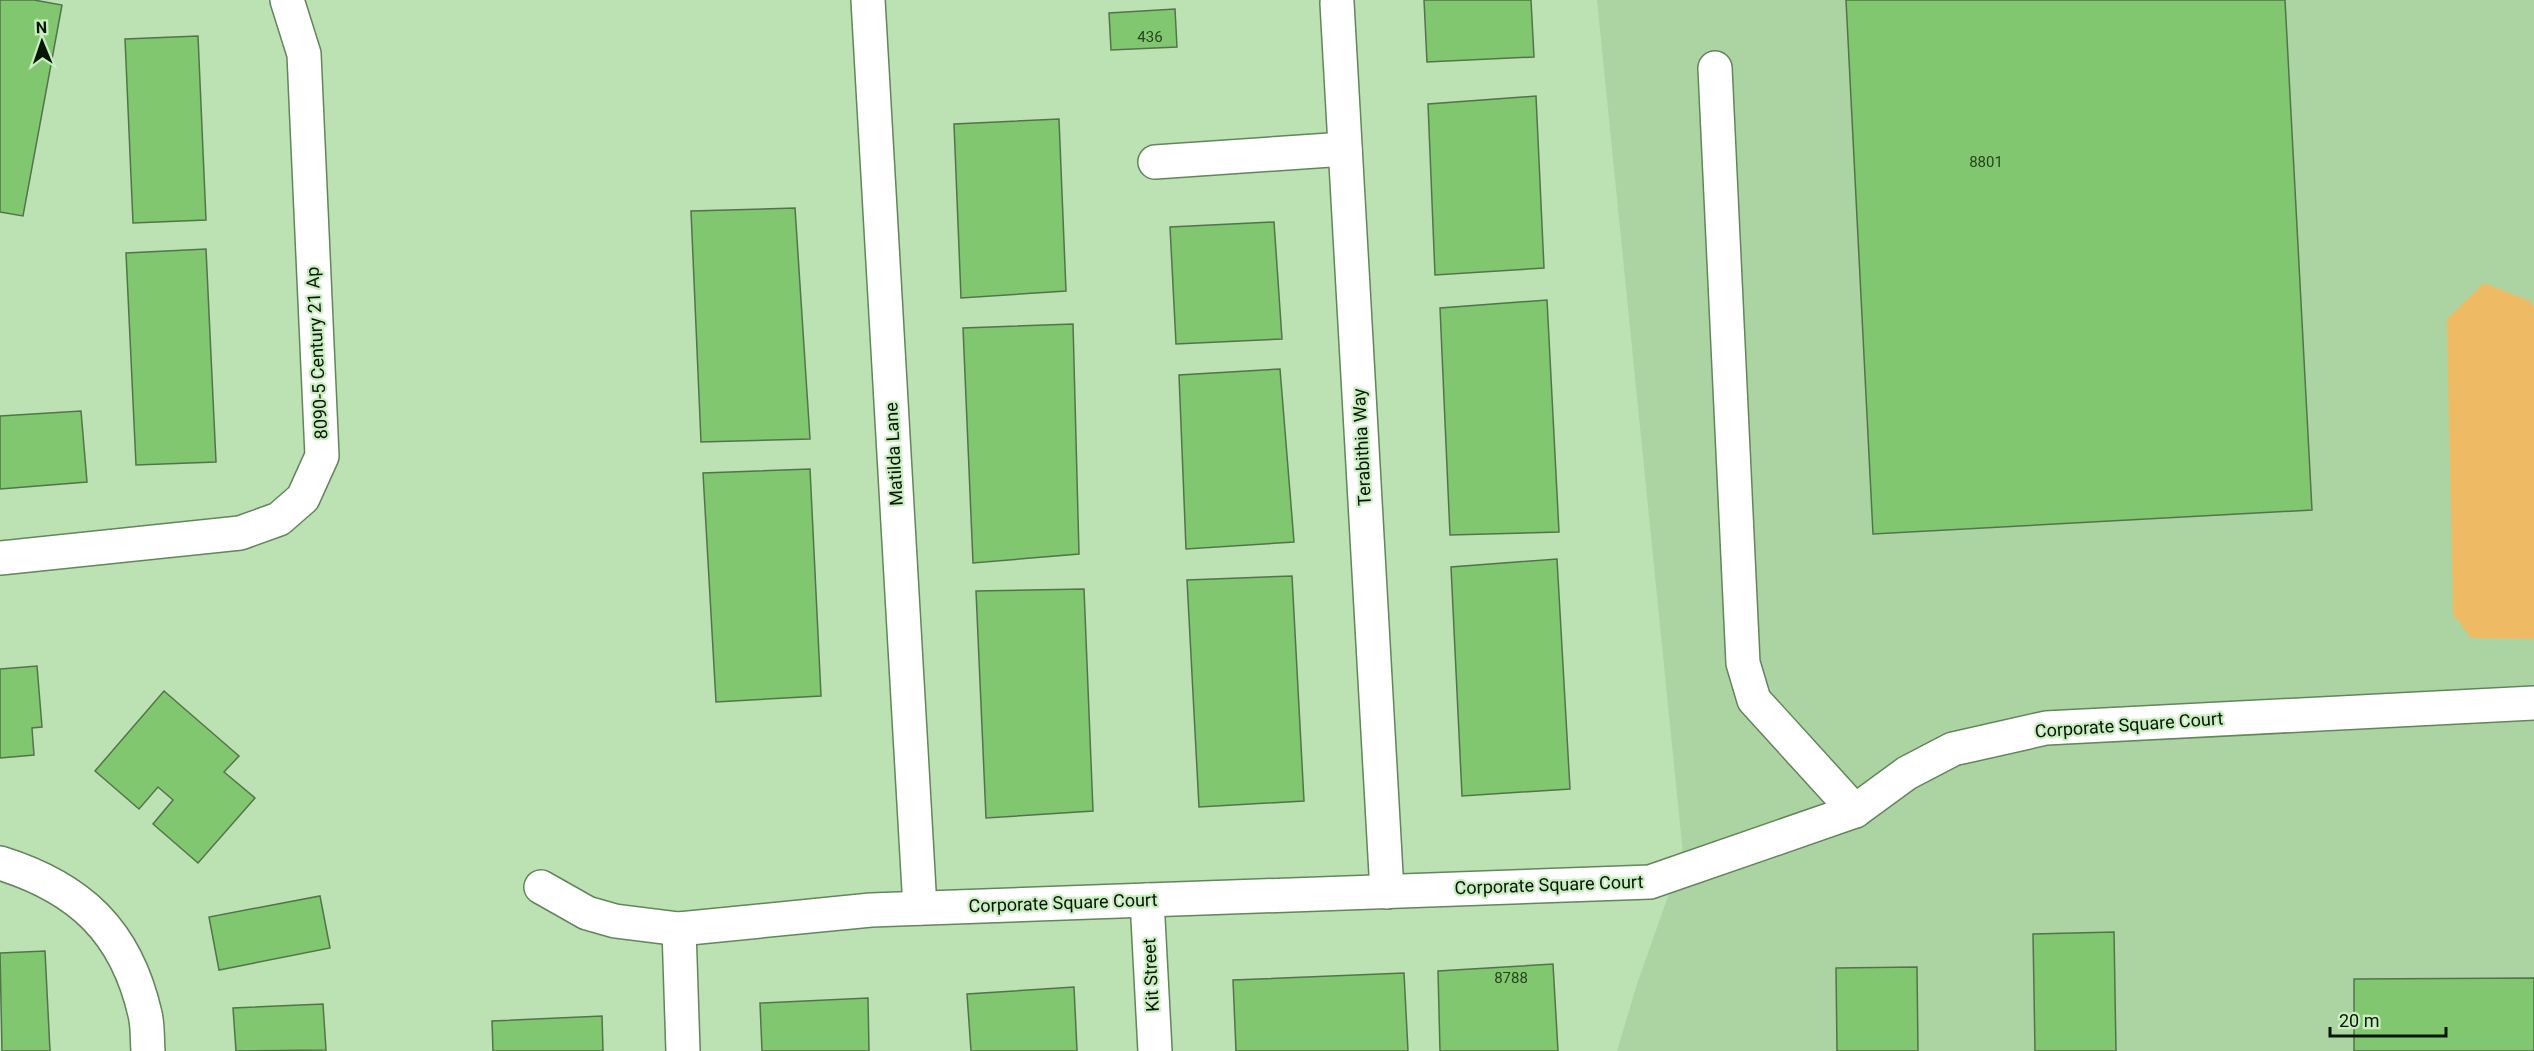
<svg xmlns="http://www.w3.org/2000/svg" width="2534" height="1051" font-family="Roboto,sans-serif">
	<style>
		.built { fill: #acd4a2 }
		.green { fill: #eebb64 }
		.building { fill: #80c76f; stroke: #53744b; stroke-width: 1.5 }
		.lines { fill: none; stroke-linecap: round; stroke-linejoin: round }
		.minor-casing { stroke: #63855b; stroke-width: 36 }
		.minor { stroke: #fff; stroke-width: 33 }
		.labels { text-anchor: middle; stroke-width: 4.5; stroke-linejoin: round; paint-order: stroke }
		.number-label { font-size: 15px; fill: #274220 }
		.street-label { font-size: 18px; fill: #091606; stroke: #c9eec0 }
	</style>
	<rect width="100%" height="100%" fill="#bce1b3"/>
	<polygon class="built" points="1597,0 2534,0 2534,1051 1617,1051 1637,984 1683,854"/>
	<polygon class="green" points="2484,283 2530,301 2534,308 2534,639 2471,638 2453,614 2447,319"/>
	<g class="building">
		<polygon points="0,0 34,0 62,5 23,216 0,212"/>
		<polygon points="1424,0 1531,0 1534,57 1427,62"/>
		<polygon points="1846,0 2285,0 2312,510 1873,534"/>
		<polygon points="1175,9 1177,47 1111,50 1109,13"/>
		<polygon points="198,36 206,220 133,223 125,39"/>
		<polygon points="1536,96 1544,268 1435,275 1428,104"/>
		<polygon points="1059,119 1066,291 961,298 954,124"/>
		<polygon points="795,208 810,439 701,442 691,211"/>
		<polygon points="1274,222 1282,339 1176,344 1170,227"/>
		<polygon points="206,249 216,462 136,465 126,253"/>
		<polygon points="1547,300 1559,532 1450,535 1440,308"/>
		<polygon points="1073,324 1079,554 973,563 963,328"/>
		<polygon points="1280,369 1294,542 1186,549 1179,375"/>
		<polygon points="81,411 87,482 0,489 0,416"/>
		<polygon points="810,469 821,696 716,702 703,473"/>
		<polygon points="1557,559 1570,789 1462,796 1451,567"/>
		<polygon points="1292,576 1304,801 1199,807 1187,580"/>
		<polygon points="1084,589 1093,811 986,818 976,591"/>
		<polygon points="37,666 42,727 32,728 34,755 0,758 0,669"/>
		<polygon points="164,691 239,756 224,772 255,798 198,863 153,824 173,800 158,787 139,809 95,771"/>
		<polygon points="320,896 330,948 219,970 209,917"/>
		<polygon points="2114,932 2116,1051 2035,1051 2033,934"/>
		<polygon points="45,951 50,1051 2,1051 0,953"/>
		<polygon points="1553,964 1558,1051 1440,1051 1438,971"/>
		<polygon points="1917,967 1918,1051 1837,1051 1836,968"/>
		<polygon points="1404,973 1408,1051 1236,1051 1233,980"/>
		<polygon points="2534,978 2534,1051 2354,1051 2354,979"/>
		<polygon points="1074,987 1077,1051 971,1051 967,994"/>
		<polygon points="868,998 869,1051 762,1051 760,1003"/>
		<polygon points="323,1004 326,1050 236,1051 233,1008"/>
		<polygon points="602,1016 603,1051 493,1051 492,1021"/>
	</g>
	<g class="lines">
		<defs>
			<g id="minor">
				<polyline points="868,0 920,908"/>
				<polyline points="1337,3 1387,892"/>
				<polyline points="1715,68 1743,663 1754,700 1855,811"/>
				<polyline points="1155,162 1345,149"/>
				<polyline points="0,558 240,533 279,519 303,498 322,456 304,54 287,0"/>
				<path d="M0,863C80,888 126,931 145,1014C148,1026 147,1039 148,1051"/>
				<polyline points="541,887 587,913 615,921 679,929 871,910 1650,882 1855,811 1907,773 1953,749 2046,728 2534,703"/>
				<polyline points="1147,900 1155,1051"/>
				<polyline points="679,929 683,1051"/>
			</g>
		</defs>
		<use href="#minor" class="minor-casing"/>
		<use href="#minor" class="minor"/>
	</g>
	<g class="labels">
		<g class="number-label">
			<text x="1150" y="42">436</text>
			<text x="1986" y="167">8801</text>
			<text x="1511" y="983">8788</text>
		</g>
		<g class="street-label">
			<text transform="translate(317 353) rotate(-93)" y="6">8090-5 Century 21 Ap</text>
			<text transform="translate(1362 447) rotate(-93)" y="6">Terabithia Way</text>
			<text transform="translate(894 454) rotate(-93)" y="6">Matilda Lane</text>
			<text transform="translate(2129 725) rotate(-4)" y="6">Corporate Square Court</text>
			<text transform="translate(1549 885) rotate(-2)" y="6">Corporate Square Court</text>
			<text transform="translate(1063 903) rotate(-2)" y="6">Corporate Square Court</text>
			<text transform="translate(1151 975) rotate(-93)" y="6">Kit Street</text>
		</g>
	</g>
	<g transform="translate(42 42) rotate(358)" stroke="#c9eec0" stroke-width="4.5" paint-order="stroke">
	<path d="M0-4.5L10 22L0 15L-10 22Z" fill="#091606"/>
	<text y="-9" font-size="16" font-weight="bold" text-anchor="middle" fill="#091606">N</text>
	</g>
	<path d="M2330 1027v9h116v-9" fill="none" stroke="#091606" stroke-width="3"/>
	<text x="2339" y="1027" font-size="18" fill="#091606" stroke="#c9eec0" stroke-width="4.5" paint-order="stroke">20 m</text>
</svg>
